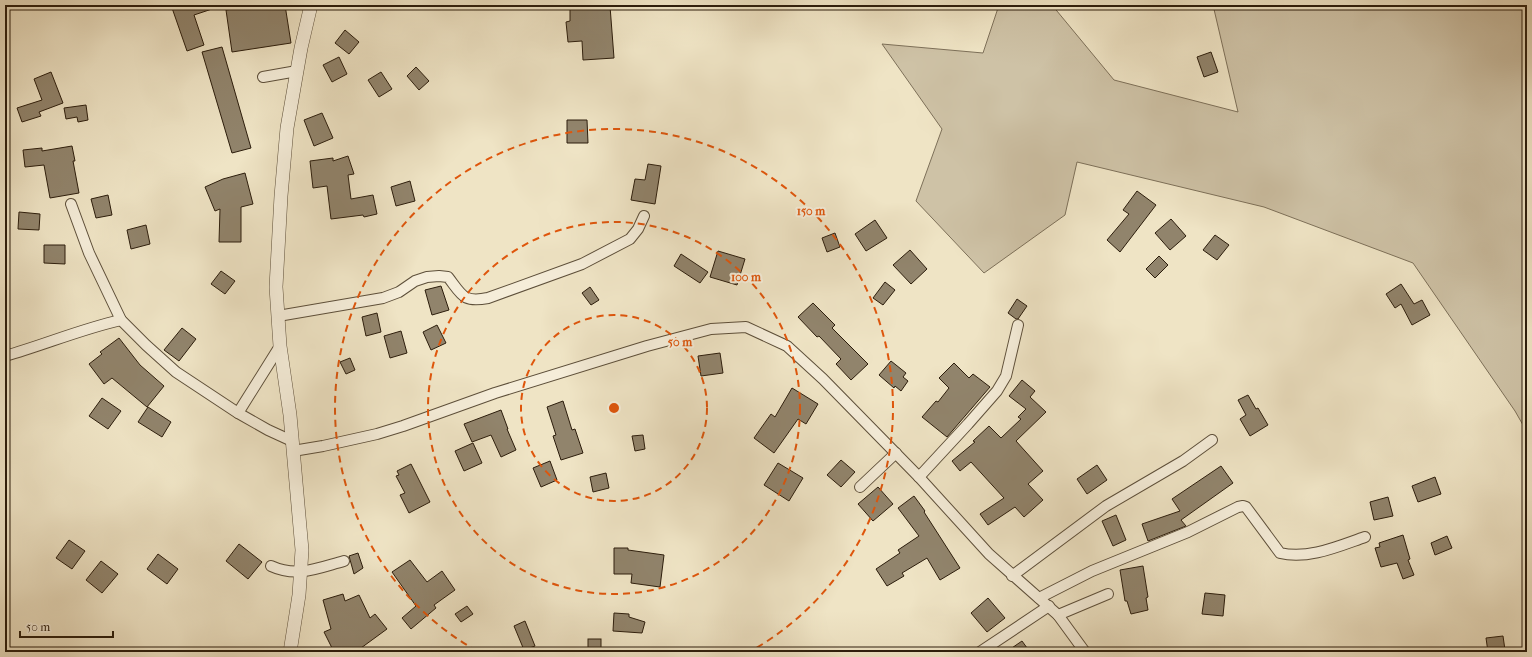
<svg xmlns="http://www.w3.org/2000/svg" width="1532" height="657" font-family="'IM FELL French Canon',serif">
	<style>
		.green { fill: #cec2a6; stroke: #7d7059 }
		.building { fill: #91846c; stroke: #2c1d0c }
		.lines { fill: none; stroke-linecap: round; stroke-linejoin: round }
		.minor-casing { stroke: #5d4f3a; stroke-width: 12 }
		.tertiary-casing { stroke: #5d4f3a; stroke-width: 14 }
		.minor { stroke: #f5edd9; stroke-width: 10 }
		.tertiary { stroke: #f5edd9; stroke-width: 13 }
		.ring { fill: none; stroke: #df560c; stroke-width: 2; stroke-dasharray: 7 5 }
		.centre { fill: #df560c; stroke: #f5edd9; stroke-width: 2 }
		.ring-label { font-size: 12px; text-anchor: middle; font-weight: bold; fill: #df560c; stroke: #f5edd9; stroke-width: 4; stroke-linejoin: round; paint-order: stroke }
	</style>
	<rect width="100%" height="100%" fill="#efe4c5"/>
	<filter id="stains"><feTurbulence type="fractalNoise" baseFrequency=".005" numOctaves="4"/><feColorMatrix values="0 0 0 0 .2 0 0 0 0 .09 0 0 0 0 .02 0 0 0 .5 -.17"/></filter>
	<radialGradient id="worn" r=".72"><stop offset=".6" stop-color="#630" stop-opacity="0"/><stop offset="1" stop-color="#630" stop-opacity=".3"/></radialGradient>
	<polygon class="green" points="999,5 1052,5 1114,80 1238,112 1213,5 1527,5 1527,432 1515,411 1413,263 1264,207 1077,162 1065,215 984,273 916,201 942,129 882,44 983,53"/>
	<g class="building">
		<polygon points="171,5 218,5 218,7 194,15 204,45 187,51"/>
		<polygon points="260,5 285,5 291,43 232,52 226,10"/>
		<polygon points="570,5 590,5 589,8 610,6 614,58 583,60 582,41 568,42 566,22 570,21"/>
		<polygon points="345,30 359,42 349,54 335,43"/>
		<polygon points="222,47 251,148 232,153 202,52"/>
		<polygon points="1211,52 1218,72 1204,77 1197,57"/>
		<polygon points="339,57 347,74 332,82 323,65"/>
		<polygon points="416,67 429,81 419,90 407,76"/>
		<polygon points="51,72 63,103 39,112 41,116 22,122 17,108 42,100 34,79"/>
		<polygon points="381,72 392,89 379,97 368,80"/>
		<polygon points="86,105 88,120 78,122 77,117 66,119 64,108"/>
		<polygon points="322,113 333,138 314,146 304,120"/>
		<polygon points="567,120 587,120 588,143 567,143"/>
		<polygon points="72,146 75,161 73,161 79,193 50,198 44,165 25,167 23,150 42,148 42,151"/>
		<polygon points="348,156 354,174 348,175 351,199 373,195 377,214 364,217 363,215 331,219 327,186 313,188 310,161 333,158 333,161"/>
		<polygon points="648,164 661,166 655,204 631,200 635,179 645,180"/>
		<polygon points="245,173 253,204 241,207 241,242 219,242 220,209 215,211 205,187 223,179"/>
		<polygon points="410,181 415,201 396,206 391,187"/>
		<polygon points="1137,191 1156,205 1120,252 1107,240 1129,214 1123,210"/>
		<polygon points="108,195 112,215 96,218 91,199"/>
		<polygon points="19,212 40,214 39,230 18,229"/>
		<polygon points="1171,219 1186,236 1170,250 1155,233"/>
		<polygon points="875,220 887,238 866,251 855,234"/>
		<polygon points="146,225 150,244 131,249 127,230"/>
		<polygon points="835,233 840,247 827,252 822,238"/>
		<polygon points="1215,235 1229,245 1217,260 1203,250"/>
		<polygon points="44,245 65,245 65,264 44,263"/>
		<polygon points="910,250 927,269 911,284 893,265"/>
		<polygon points="718,251 745,259 737,285 710,277"/>
		<polygon points="681,254 708,272 700,283 674,266"/>
		<polygon points="1159,256 1168,265 1155,278 1146,269"/>
		<polygon points="221,271 235,281 225,294 211,284"/>
		<polygon points="885,282 895,290 883,305 873,298"/>
		<polygon points="1401,284 1414,304 1422,300 1430,315 1412,325 1401,304 1395,308 1386,294"/>
		<polygon points="441,286 449,310 432,315 425,290"/>
		<polygon points="590,287 599,300 591,305 582,293"/>
		<polygon points="1017,299 1027,306 1018,319 1016,319 1008,313"/>
		<polygon points="813,303 835,325 832,328 868,364 851,380 836,364 841,359 819,336 817,337 798,317"/>
		<polygon points="377,313 381,332 366,336 362,317"/>
		<polygon points="437,325 446,343 431,350 423,332"/>
		<polygon points="182,328 196,339 179,361 164,350"/>
		<polygon points="401,331 407,353 390,358 384,336"/>
		<polygon points="119,338 140,365 164,386 147,407 112,378 104,384 89,364 102,354 100,352"/>
		<polygon points="720,353 723,373 701,376 698,356"/>
		<polygon points="350,358 355,370 346,374 340,362"/>
		<polygon points="891,361 906,373 903,377 908,381 901,391 895,386 894,388 879,375"/>
		<polygon points="954,363 969,378 973,374 990,387 947,437 922,417 936,401 938,402 949,388 939,378"/>
		<polygon points="1022,380 1035,391 1030,397 1046,412 1016,441 1043,471 1028,484 1043,500 1024,517 1015,507 988,525 980,514 1004,498 971,462 960,471 952,461 975,442 973,441 989,426 1001,438 1021,419 1018,417 1026,409 1009,396"/>
		<polygon points="792,388 818,404 806,424 798,419 774,453 754,438 771,414 775,417"/>
		<polygon points="1248,395 1256,409 1258,408 1268,425 1250,436 1240,419 1246,415 1238,400"/>
		<polygon points="102,398 121,411 108,429 89,416"/>
		<polygon points="563,401 572,430 575,429 583,453 561,460 553,436 556,435 547,407"/>
		<polygon points="148,407 171,422 162,437 138,422"/>
		<polygon points="501,410 508,429 507,429 516,450 501,457 491,435 472,442 464,424"/>
		<polygon points="643,435 645,449 635,451 632,436"/>
		<polygon points="473,443 482,463 464,471 455,451"/>
		<polygon points="841,460 855,472 841,487 827,475"/>
		<polygon points="550,461 557,480 541,487 533,468"/>
		<polygon points="778,463 803,478 789,501 764,485"/>
		<polygon points="411,464 430,502 409,513 400,495 405,493 396,476 399,475 397,471"/>
		<polygon points="1097,465 1107,480 1087,494 1077,479"/>
		<polygon points="1221,466 1233,483 1181,520 1186,526 1148,541 1142,524 1180,511 1172,499"/>
		<polygon points="606,473 609,488 593,492 590,477"/>
		<polygon points="1435,477 1441,494 1418,502 1412,486"/>
		<polygon points="878,487 893,504 873,521 858,504"/>
		<polygon points="914,496 925,511 924,512 960,568 940,580 927,558 902,573 904,576 887,586 876,569 900,553 898,550 919,536 898,508"/>
		<polygon points="1388,497 1393,516 1374,520 1370,502"/>
		<polygon points="1116,515 1126,540 1113,546 1102,521"/>
		<polygon points="1403,535 1410,559 1408,560 1414,575 1403,579 1397,563 1381,567 1375,548 1380,547 1379,543"/>
		<polygon points="1447,536 1452,548 1435,555 1431,543"/>
		<polygon points="69,540 85,551 72,569 56,558"/>
		<polygon points="239,544 262,562 248,579 226,561"/>
		<polygon points="614,548 628,548 628,550 664,555 660,587 631,583 632,574 614,574"/>
		<polygon points="358,553 363,568 354,574 349,556"/>
		<polygon points="158,554 178,569 167,584 147,569"/>
		<polygon points="410,560 427,582 442,571 455,590 434,605 436,608 411,629 402,618 416,606 392,572"/>
		<polygon points="101,561 118,574 102,593 86,580"/>
		<polygon points="1143,566 1148,597 1146,598 1148,610 1131,614 1127,601 1125,601 1120,570"/>
		<polygon points="1205,593 1225,595 1223,616 1202,614"/>
		<polygon points="343,594 345,601 359,595 370,618 375,614 387,629 361,648 353,652 334,652 324,632 331,629 323,600"/>
		<polygon points="988,598 1005,618 987,632 971,613"/>
		<polygon points="467,606 473,614 461,622 455,614"/>
		<polygon points="614,613 629,614 629,617 645,622 642,633 613,631"/>
		<polygon points="525,621 535,646 524,650 514,626"/>
		<polygon points="1503,636 1505,650 1488,652 1486,638"/>
		<rect x="588" y="639" width="13" height="13"/>
		<polygon points="1022,641 1030,652 1006,652"/>
	</g>
	<g class="lines">
		<defs>
			<g id="minor">
				<polyline points="263,77 297,71"/>
				<polyline points="71,204 89,253 121,320 146,345 176,372 238,413 268,430 292,441"/>
				<path d="M278,316L383,298L399,292L415,281L427,277L439,276L448,277C462,295 463,303 488,298L582,264L630,239L638,229L644,216"/>
				<path d="M5,356C44,345 81,329 121,320"/>
				<polyline points="238,413 280,346"/>
				<polyline points="293,451 323,446 377,434 403,426 495,393 647,346 711,329 746,327 787,346 823,379 919,477 989,554 1058,615 1085,652"/>
				<polyline points="919,477 968,424 997,391 1006,376 1018,325"/>
				<polyline points="860,487 896,453"/>
				<path d="M271,566C297,578 318,568 344,561"/>
				<polyline points="1012,576 1106,506 1183,461 1212,440"/>
				<path d="M1039,598L1092,571L1188,532L1238,507L1243,506L1246,507L1280,553C1308,560 1339,546 1365,537"/>
				<polyline points="1058,615 1108,594"/>
				<polyline points="980,652 1049,606"/>
			</g>
			<polyline id="tertiary" points="290,652 299,595 302,550 290,415 280,346 276,287 281,196 287,128 301,48 311,5"/>
		</defs>
		<use href="#minor" class="minor-casing"/>
		<use href="#tertiary" class="tertiary-casing"/>
		<use href="#minor" class="minor"/>
		<use href="#tertiary" class="tertiary"/>
	</g>
	<g class="ring">
		<circle cx="614" cy="408" r="93"/>
		<circle cx="614" cy="408" r="186"/>
		<path d="M477 651A279 279 0 1 1 751 651"/>
	</g>
	<circle cx="614" cy="408" r="6" class="centre"/>
	<g class="ring-label">
		<text x="811" y="215">150 m</text>
		<text x="746" y="281">100 m</text>
		<text x="680" y="346">50 m</text>
	</g>
	<rect width="1532" height="657" fill="none" stroke="#efe4c5" stroke-width="20"/>
	<rect x="6" y="6" width="1520" height="645" fill="none" stroke="#2c1d0c" stroke-width="2"/>
	<rect x="10" y="10" width="1512" height="637" fill="none" stroke="#2c1d0c"/>
	<path d="M20 631v6h93v-6" fill="none" stroke="#2c1d0c" stroke-width="2"/>
	<text x="26" y="631" font-size="12" fill="#2c1d0c" stroke="#f5edd9" stroke-width="3" paint-order="stroke">50 m</text>
	<rect width="100%" height="100%" filter="url(#stains)"/>
	<rect width="100%" height="100%" fill="url(#worn)"/>
</svg>
